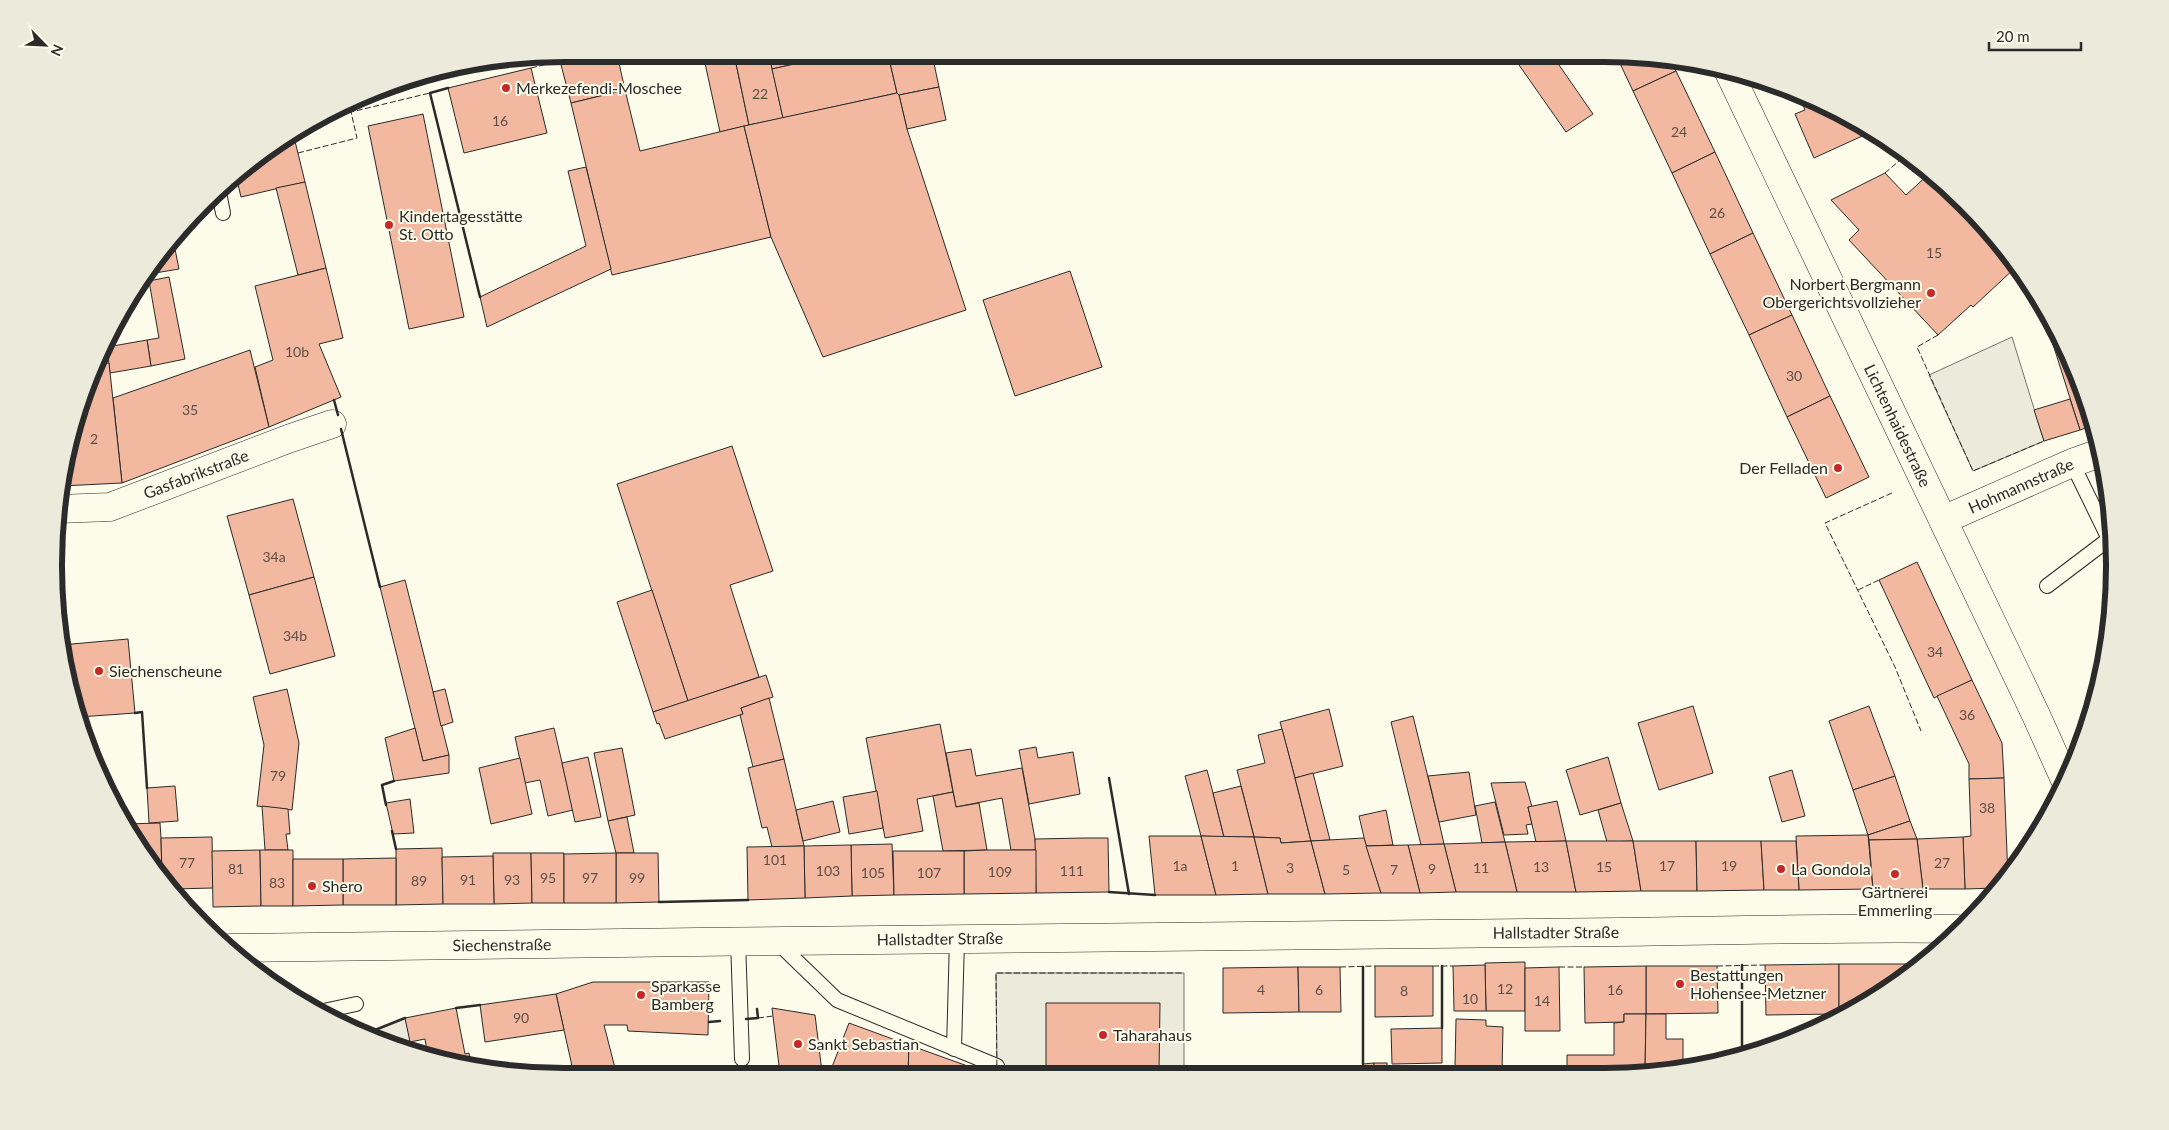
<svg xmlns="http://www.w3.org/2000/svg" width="2169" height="1130" font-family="Lato,sans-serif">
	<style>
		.green { fill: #ecebdb; stroke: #74746e }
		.building { fill: #f2b8a0; stroke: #2b2b2b }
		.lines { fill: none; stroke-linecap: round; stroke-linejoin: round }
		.lane-casing { stroke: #2b2b2b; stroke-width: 16 }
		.street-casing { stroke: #2b2b2b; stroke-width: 29 }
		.secondary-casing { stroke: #2b2b2b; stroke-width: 29 }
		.lane { stroke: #fdfbea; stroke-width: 14 }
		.street { stroke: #fdfbea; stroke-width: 28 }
		.secondary { stroke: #fdfbea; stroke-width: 28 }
		.fence { stroke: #2b2b2b; stroke-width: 1; stroke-dasharray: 6 2.5; stroke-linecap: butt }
		.wall { stroke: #2b2b2b; stroke-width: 2.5 }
		.poi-dot { fill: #c62828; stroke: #fdfbea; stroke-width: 2 }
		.labels { text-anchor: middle; stroke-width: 4; stroke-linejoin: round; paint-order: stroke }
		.number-label { font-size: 14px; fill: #5d4e48 }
		.poi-label { font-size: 16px; fill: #2b2b2b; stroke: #fdfbea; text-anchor: start }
		.street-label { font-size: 16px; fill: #2b2b2b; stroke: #fdfbea }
		.rim { fill: none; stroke: #2b2b2b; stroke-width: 6 }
	</style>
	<rect width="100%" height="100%" fill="#fdfbea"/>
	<g class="green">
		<polygon points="2012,337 2044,441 1973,471 1929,375"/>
		<polygon points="996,973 1184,973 1184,1073 997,1074"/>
		<polygon points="405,1018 413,1051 365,1034"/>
	</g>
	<g class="building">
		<polygon points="589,54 617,54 625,90 571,103 560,61"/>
		<polygon points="703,54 734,54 749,125 720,132"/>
		<polygon points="734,54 769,54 783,118 749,125"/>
		<polygon points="769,54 839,54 772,69"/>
		<polygon points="839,54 888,54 897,93 783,118 772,69"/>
		<polygon points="888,54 932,54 939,87 899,95 897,93"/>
		<polygon points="1512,55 1552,55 1593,114 1566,132"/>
		<polygon points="1616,55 1637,55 1671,60 1676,71 1633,91"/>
		<polygon points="531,68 547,133 464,153 448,88"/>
		<polygon points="1676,71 1715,152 1672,173 1633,91"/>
		<polygon points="939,87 946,120 907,129 899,95"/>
		<polygon points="625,90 640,151 744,126 771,237 612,275 571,103"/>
		<polygon points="897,93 899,95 907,129 966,310 823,357 771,237 744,126"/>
		<polygon points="1798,94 1830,106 1871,132 1814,158 1795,114 1805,110"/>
		<polygon points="423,114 464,317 409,329 368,126"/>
		<polygon points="293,133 305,182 241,197 236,176 254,160"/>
		<polygon points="1715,152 1753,233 1710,254 1672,173"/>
		<polygon points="586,167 611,269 487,327 480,297 586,246 568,171"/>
		<polygon points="1885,173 1906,195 1930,173 1988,228 2016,267 1973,307 1971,305 1938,335 1849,240 1859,230 1831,200"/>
		<polygon points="305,182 326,268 298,275 276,188"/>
		<polygon points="213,197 215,203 205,205"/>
		<polygon points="1753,233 1792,315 1749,335 1710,254"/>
		<polygon points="173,239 179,269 149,274 148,270"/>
		<polygon points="326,268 343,338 319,344 341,397 269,427 255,367 273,360 255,286"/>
		<polygon points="1070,271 1102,367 1015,396 983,300"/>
		<polygon points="169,277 185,359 151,366 147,340 159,338 149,281"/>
		<polygon points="2044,305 2088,400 2094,425 2080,430 2041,306"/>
		<polygon points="1792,315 1830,396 1787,417 1749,335"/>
		<polygon points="147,340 151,366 110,373 107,347"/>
		<polygon points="250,350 269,427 122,483 113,398"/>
		<polygon points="109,363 122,483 61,486 64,465 93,369 96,364"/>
		<polygon points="1830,396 1869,477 1826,498 1787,417"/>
		<polygon points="2070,399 2080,430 2044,441 2034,410"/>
		<polygon points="732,446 773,571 730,585 759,677 688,701 617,484"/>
		<polygon points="293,499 314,577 249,595 227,516"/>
		<polygon points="1917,562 1972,680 1934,698 1879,580"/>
		<polygon points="314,577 335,656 270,674 249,595"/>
		<polygon points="405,580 449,755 423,761 380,587"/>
		<polygon points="652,590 688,701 653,712 617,602"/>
		<polygon points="128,639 135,713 79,717 71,698 61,645"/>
		<polygon points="766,675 773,697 741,708 743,714 665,739 659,723 657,724 653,712"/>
		<polygon points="1972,680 2002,743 2004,778 1969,779 1969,764 1937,696"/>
		<polygon points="287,689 299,743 292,810 257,806 264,745 253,697"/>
		<polygon points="445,689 453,722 441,726 433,692"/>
		<polygon points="769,698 784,759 753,767 740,715 743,714 741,708"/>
		<polygon points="1693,706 1713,773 1659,790 1638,723"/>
		<polygon points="1869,706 1895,776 1853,790 1829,721"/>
		<polygon points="1329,709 1343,766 1295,778 1280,722"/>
		<polygon points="1413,716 1439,822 1444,844 1421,845 1391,722"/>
		<polygon points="940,724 953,792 917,799 923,831 885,838 866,738"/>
		<polygon points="415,728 423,761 449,755 449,773 394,781 385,738"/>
		<polygon points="554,728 573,810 548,816 540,780 525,783 515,737"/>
		<polygon points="1282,729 1295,778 1311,841 1281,843 1280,838 1254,837 1237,770 1265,763 1258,735"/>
		<polygon points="1036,747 1038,758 1073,752 1080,794 1029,804 1019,750"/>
		<polygon points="622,748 635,815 608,821 594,753"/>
		<polygon points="971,749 976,776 1022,768 1035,839 1036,850 1011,850 1002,798 956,807 946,753"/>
		<polygon points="588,757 601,817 575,822 562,763"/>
		<polygon points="1608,757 1621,803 1580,815 1566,770"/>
		<polygon points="520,758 532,814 491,824 479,768"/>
		<polygon points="784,759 796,810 804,846 772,847 767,827 762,828 748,768"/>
		<polygon points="1207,770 1213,793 1224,837 1201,836 1185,776"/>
		<polygon points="1792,770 1805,816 1782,822 1769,777"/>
		<polygon points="1469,772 1476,815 1439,822 1428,776"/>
		<polygon points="1313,773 1330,840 1311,841 1295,778"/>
		<polygon points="1895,776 1910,821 1868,835 1853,790"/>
		<polygon points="2004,778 2008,878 1998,888 1965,889 1963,837 1971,836 1969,779"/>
		<polygon points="1525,782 1532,807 1528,807 1532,824 1526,825 1528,834 1504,835 1491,783"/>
		<polygon points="175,786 178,821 149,823 147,788"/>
		<polygon points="1241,786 1254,837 1224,837 1213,793"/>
		<polygon points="877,791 883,828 849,834 843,797"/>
		<polygon points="953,792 956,807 979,803 987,850 943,851 933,796"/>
		<polygon points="410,799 414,833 393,834 386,803"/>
		<polygon points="833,801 840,832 803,841 796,810"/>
		<polygon points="1557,801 1566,841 1536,842 1528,807"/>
		<polygon points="1495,802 1505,842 1482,843 1475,806"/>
		<polygon points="1621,803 1633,841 1607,842 1598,810"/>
		<polygon points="262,806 288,809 290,834 286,834 288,850 265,850"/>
		<polygon points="1386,810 1393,845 1366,846 1359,816"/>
		<polygon points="627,817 634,853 616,853 608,821"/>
		<polygon points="1910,821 1917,839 1869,840 1868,835"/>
		<polygon points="160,823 161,838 162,876 140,849 126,824"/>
		<polygon points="1868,835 1873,889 1799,890 1796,836"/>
		<polygon points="1149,836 1201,836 1216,895 1155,895"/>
		<polygon points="1201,836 1254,837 1268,894 1216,895"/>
		<polygon points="212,837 213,888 173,889 162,876 161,838"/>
		<polygon points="1254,837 1280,838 1281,843 1311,841 1325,894 1268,894"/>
		<polygon points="1963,837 1965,889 1923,889 1917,839"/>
		<polygon points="1084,838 1108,838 1109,892 1036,893 1035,839"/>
		<polygon points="1364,838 1381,893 1325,894 1311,841"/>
		<polygon points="1917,839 1923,889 1873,889 1869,840"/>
		<polygon points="1566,841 1576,892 1517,892 1505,842"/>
		<polygon points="1566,841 1633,841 1641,891 1576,892"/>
		<polygon points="1633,841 1696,841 1697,891 1641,891"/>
		<polygon points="1696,841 1761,841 1764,890 1697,891"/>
		<polygon points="1761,841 1796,841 1799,890 1764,890"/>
		<polygon points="1505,842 1517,892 1456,892 1444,844"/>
		<polygon points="892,844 894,895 852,896 851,845"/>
		<polygon points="1444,844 1456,892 1420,893 1408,845"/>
		<polygon points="851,845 852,896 805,898 804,846"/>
		<polygon points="1408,845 1420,893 1381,893 1366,846"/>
		<polygon points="804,846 805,898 748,900 747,847"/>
		<polygon points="442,848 443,904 396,905 396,849"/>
		<polygon points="260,850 261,906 213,907 212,851"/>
		<polygon points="260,850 293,850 293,906 261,906"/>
		<polygon points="987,850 1036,850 1036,893 964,894 964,851"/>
		<polygon points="893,851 964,851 964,894 894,895"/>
		<polygon points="493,853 531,853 532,903 494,904"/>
		<polygon points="531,853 564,853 564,903 532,903"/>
		<polygon points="616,853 658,853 659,902 616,903"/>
		<polygon points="616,853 616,903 564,903 564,854"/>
		<polygon points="493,856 494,904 443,904 442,857"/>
		<polygon points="396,858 396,905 343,905 343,859"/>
		<polygon points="293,859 343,859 343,905 293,906"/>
		<polygon points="1525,962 1525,1011 1486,1011 1485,963"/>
		<polygon points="1839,964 1839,1014 1766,1015 1765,965"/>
		<polygon points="1839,964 1910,964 1910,974 1839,1014"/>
		<polygon points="1485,965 1486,1011 1454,1011 1453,966"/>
		<polygon points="1375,966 1433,966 1433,1016 1375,1017"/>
		<polygon points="1646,966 1717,966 1718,1013 1646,1014"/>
		<polygon points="1646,966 1646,1014 1624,1014 1624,1022 1585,1023 1584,967"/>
		<polygon points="1298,967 1299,1012 1223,1013 1223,968"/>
		<polygon points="1298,967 1340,967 1341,1012 1299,1012"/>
		<polygon points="1559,967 1560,1031 1525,1031 1525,968"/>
		<polygon points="593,982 709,982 708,1035 628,1031 627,1025 604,1025 616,1072 604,1075 574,1075 556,994"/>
		<polygon points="556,994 564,1030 485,1042 480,1005"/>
		<polygon points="1046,1003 1160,1003 1159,1073 1046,1074"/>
		<polygon points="456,1008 465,1054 469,1053 471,1065 428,1057 425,1039 410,1042 405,1018"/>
		<polygon points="772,1008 815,1015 822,1072 817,1073 817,1074 780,1074"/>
		<polygon points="1624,1014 1646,1014 1645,1072 1567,1072 1567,1055 1614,1055 1614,1023 1624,1022"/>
		<polygon points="1646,1014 1666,1014 1666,1039 1683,1039 1683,1069 1671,1072 1645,1072"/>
		<polygon points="1456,1019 1486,1020 1486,1026 1503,1027 1502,1072 1457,1072 1457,1067 1455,1067"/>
		<polygon points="849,1023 909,1045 908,1074 852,1074 832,1067"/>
		<polygon points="1442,1028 1442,1063 1392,1064 1391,1029"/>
		<polygon points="909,1045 987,1073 987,1074 908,1074"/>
		<polygon points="1374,1063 1374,1073 1364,1073 1363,1064"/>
		<rect x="1374" y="1063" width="13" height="10"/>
	</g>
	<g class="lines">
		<defs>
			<g id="lane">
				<polyline points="219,192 223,213"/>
				<polyline points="2047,586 2109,539 2072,463"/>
				<polyline points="738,940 742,1059"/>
				<polyline points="777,942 837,1000 997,1066"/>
				<polyline points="319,1012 356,1004"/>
				<polyline points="954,1049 957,939"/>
			</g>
			<g id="street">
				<path id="s1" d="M58,509L110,507L288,439L332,424"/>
				<path id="s2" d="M1943,520L2072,463L2100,453"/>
			</g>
			<g id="secondary">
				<path id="s3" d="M1728,70L2036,715L2066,782"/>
				<path id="s4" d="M230,948C693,943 1156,934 1619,932C1732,931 1845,927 1957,929"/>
			</g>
		</defs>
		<use href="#lane" class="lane-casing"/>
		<use href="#street" class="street-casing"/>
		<use href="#secondary" class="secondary-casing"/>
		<use href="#lane" class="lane"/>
		<use href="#street" class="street"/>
		<use href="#secondary" class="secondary"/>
		<g class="fence">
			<polyline points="531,68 560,61"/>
			<polyline points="298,153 357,138 351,112 430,93"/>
			<polyline points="1885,173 1907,154"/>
			<polyline points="1938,335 1917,347 1973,471 2044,441"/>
			<polyline points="1892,493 1825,523 1895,667 1921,731"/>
			<polyline points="1858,590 1879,580"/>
			<polyline points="1433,966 1453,966"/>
			<polyline points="1717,966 1765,965"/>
			<polyline points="1340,967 1375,966"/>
			<polyline points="1559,967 1584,967"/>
			<polyline points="758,1018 773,1016"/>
			<polyline points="997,1074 996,973 1184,973"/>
		</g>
		<g class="wall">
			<polyline points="448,88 430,93 480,297"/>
			<polyline points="334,400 338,415"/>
			<polyline points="341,429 380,587"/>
			<polyline points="135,713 142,712 147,788"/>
			<polyline points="1109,778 1129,894"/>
			<polyline points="386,805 382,785 394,781"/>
			<polyline points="392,831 396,849"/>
			<polyline points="1109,892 1155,895"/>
			<polyline points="659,902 748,900"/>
			<polyline points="1742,965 1742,1052"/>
			<polyline points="1442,966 1442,1028"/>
			<polyline points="1363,967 1363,1064"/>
			<polyline points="456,1008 480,1005"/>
			<polyline points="746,1019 758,1018 757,1009"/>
			<polyline points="709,1022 720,1021"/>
			<polyline points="365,1034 405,1018"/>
		</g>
	</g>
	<g class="poi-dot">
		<circle cx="506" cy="88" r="5"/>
		<circle cx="389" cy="225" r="5"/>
		<circle cx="1931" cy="293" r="5"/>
		<circle cx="1838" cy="468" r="5"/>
		<circle cx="99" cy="671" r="5"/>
		<circle cx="1781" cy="869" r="5"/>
		<circle cx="1895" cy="874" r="5"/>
		<circle cx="312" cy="886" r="5"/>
		<circle cx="1680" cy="984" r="5"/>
		<circle cx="641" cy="995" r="5"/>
		<circle cx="1103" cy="1035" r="5"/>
		<circle cx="798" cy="1044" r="5"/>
	</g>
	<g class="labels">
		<g class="number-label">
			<text x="760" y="99">22</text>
			<text x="500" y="126">16</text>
			<text x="1679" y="137">24</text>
			<text x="1717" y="218">26</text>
			<text x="1934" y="258">15</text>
			<text x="297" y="357">10b</text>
			<text x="1794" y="381">30</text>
			<text x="190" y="415">35</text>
			<text x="94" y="444">2</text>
			<text x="274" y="562">34a</text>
			<text x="295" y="641">34b</text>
			<text x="1935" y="657">34</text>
			<text x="1967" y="720">36</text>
			<text x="278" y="781">79</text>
			<text x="1987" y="813">38</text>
			<text x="775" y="865">101</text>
			<text x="187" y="868">77</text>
			<text x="1942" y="868">27</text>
			<text x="1180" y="871">1a</text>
			<text x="1235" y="871">1</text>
			<text x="1667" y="871">17</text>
			<text x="1729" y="871">19</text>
			<text x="1541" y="872">13</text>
			<text x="1604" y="872">15</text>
			<text x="1290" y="873">3</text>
			<text x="1481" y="873">11</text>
			<text x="236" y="874">81</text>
			<text x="1432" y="874">9</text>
			<text x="1346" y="875">5</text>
			<text x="1394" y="875">7</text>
			<text x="828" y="876">103</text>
			<text x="1072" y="876">111</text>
			<text x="1000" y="877">109</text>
			<text x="873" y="878">105</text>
			<text x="929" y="878">107</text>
			<text x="548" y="883">95</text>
			<text x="590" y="883">97</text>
			<text x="637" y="883">99</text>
			<text x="468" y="885">91</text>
			<text x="512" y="885">93</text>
			<text x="419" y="886">89</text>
			<text x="277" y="888">83</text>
			<text x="1505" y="994">12</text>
			<text x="1261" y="995">4</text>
			<text x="1319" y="995">6</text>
			<text x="1615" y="995">16</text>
			<text x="1404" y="996">8</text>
			<text x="1470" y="1004">10</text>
			<text x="1542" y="1006">14</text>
			<text x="521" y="1023">90</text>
		</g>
		<g class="poi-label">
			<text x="516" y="94">Merkezefendi-Moschee</text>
			<text x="399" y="222">Kindertagesstätte<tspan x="399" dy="18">St. Otto</tspan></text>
			<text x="1921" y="290" text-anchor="end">Norbert Bergmann<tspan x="1921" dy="18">Obergerichtsvollzieher</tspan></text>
			<text x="1828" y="474" text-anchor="end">Der Felladen</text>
			<text x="109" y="677">Siechenscheune</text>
			<text x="1791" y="875">La Gondola</text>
			<text x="322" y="892">Shero</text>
			<text x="1895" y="898" text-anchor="middle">Gärtnerei<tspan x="1895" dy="18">Emmerling</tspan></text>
			<text x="1690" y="981">Bestattungen<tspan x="1690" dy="18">Hohensee-Metzner</tspan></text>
			<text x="651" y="992">Sparkasse<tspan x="651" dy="18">Bamberg</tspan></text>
			<text x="1113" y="1041">Taharahaus</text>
			<text x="808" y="1050">Sankt Sebastian</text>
		</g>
		<g class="street-label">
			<text dy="6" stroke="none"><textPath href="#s3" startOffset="394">Lichtenhaidestraße</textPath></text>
			<text dy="6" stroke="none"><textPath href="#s1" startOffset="144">Gasfabrikstraße</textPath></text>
			<text dy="6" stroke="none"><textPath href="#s2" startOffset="85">Hohmannstraße</textPath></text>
			<text dy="6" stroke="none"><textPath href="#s4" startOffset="1326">Hallstadter Straße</textPath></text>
			<text dy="6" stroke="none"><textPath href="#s4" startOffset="710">Hallstadter Straße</textPath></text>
			<text dy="6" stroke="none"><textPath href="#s4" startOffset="272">Siechenstraße</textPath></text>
		</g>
	</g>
	<path d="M0 0H2169V1130H0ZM564 62H1604A502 502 0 0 1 2106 564V566A502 502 0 0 1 1604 1068H564A502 502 0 0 1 62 566V564A502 502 0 0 1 564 62Z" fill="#eceadb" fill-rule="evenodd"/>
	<path class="rim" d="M564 62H1604A502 502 0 0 1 2106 564V566A502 502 0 0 1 1604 1068H564A502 502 0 0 1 62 566V564A502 502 0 0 1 564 62Z"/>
	<g transform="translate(45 45) rotate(114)" stroke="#fdfbea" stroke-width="4" paint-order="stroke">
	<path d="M0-4L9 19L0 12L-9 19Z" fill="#2b2b2b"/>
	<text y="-8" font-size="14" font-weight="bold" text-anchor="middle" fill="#2b2b2b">N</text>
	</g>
	<path d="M1989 42v8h92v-8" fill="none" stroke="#2b2b2b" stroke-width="2.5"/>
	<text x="1996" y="42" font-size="15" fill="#2b2b2b" stroke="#fdfbea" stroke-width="4" paint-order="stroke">20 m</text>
</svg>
